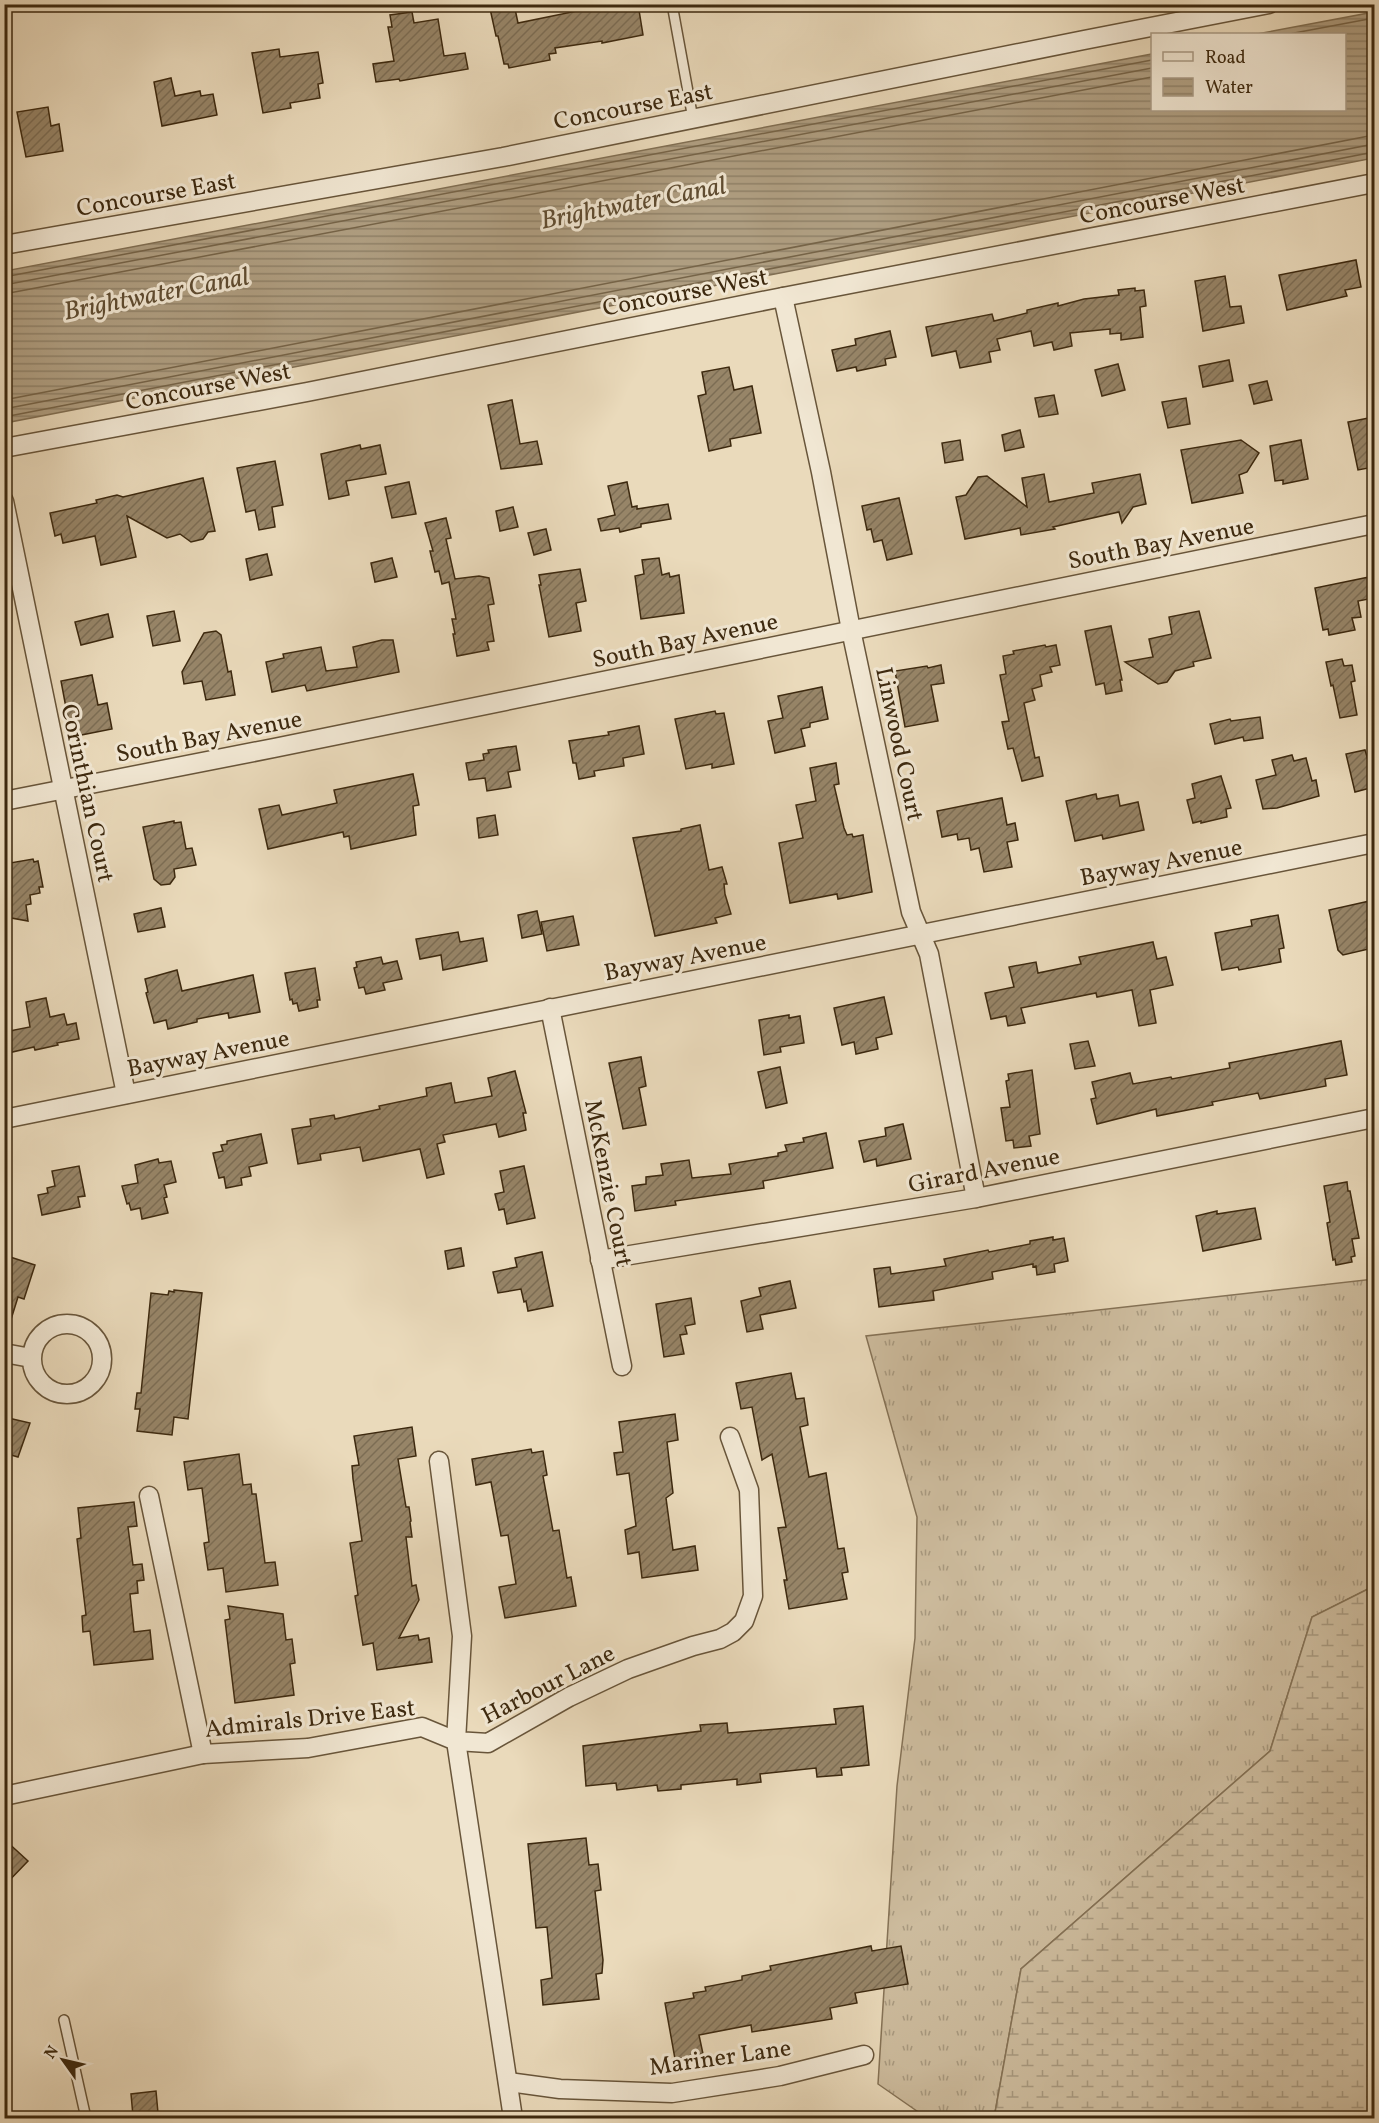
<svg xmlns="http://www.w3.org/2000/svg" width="1379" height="2123" font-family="Vollkorn,serif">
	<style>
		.grass { fill: url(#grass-tufts); stroke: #857256; stroke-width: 1.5 }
		.wetland { fill: url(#wetland-marsh); stroke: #857256; stroke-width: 1.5 }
		.water { fill: url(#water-rules); stroke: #816f53; stroke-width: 1.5 }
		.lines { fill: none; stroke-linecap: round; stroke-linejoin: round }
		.shore { stroke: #766448; stroke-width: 1.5 }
		.building { fill: url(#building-hatch); stroke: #3d290f; stroke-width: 1.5 }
		.lane-casing { stroke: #68553a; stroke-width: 12 }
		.street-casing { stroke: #68553a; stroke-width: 21 }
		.lane { stroke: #f1e7d3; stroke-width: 9 }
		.street { stroke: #f1e7d3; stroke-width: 18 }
		.labels { text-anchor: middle; stroke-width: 6; stroke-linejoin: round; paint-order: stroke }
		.street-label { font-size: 24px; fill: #3d290f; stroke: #f1e7d3 }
		.water-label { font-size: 26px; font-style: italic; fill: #5f4c31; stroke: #f1e7d3 }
	</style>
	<defs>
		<pattern id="grass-tufts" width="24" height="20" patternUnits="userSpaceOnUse" patternTransform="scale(1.5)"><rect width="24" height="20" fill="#cdbc9e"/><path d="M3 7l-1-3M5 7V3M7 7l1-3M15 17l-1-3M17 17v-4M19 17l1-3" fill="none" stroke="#a8997f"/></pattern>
		<pattern id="wetland-marsh" width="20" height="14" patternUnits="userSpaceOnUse" patternTransform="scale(1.5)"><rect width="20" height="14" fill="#cdbc9e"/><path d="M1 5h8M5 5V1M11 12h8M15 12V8" fill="none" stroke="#a8997f"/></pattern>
		<pattern id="water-rules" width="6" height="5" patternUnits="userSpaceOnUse" patternTransform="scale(1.5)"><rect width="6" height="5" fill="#af9e81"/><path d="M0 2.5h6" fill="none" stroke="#908168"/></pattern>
		<pattern id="building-hatch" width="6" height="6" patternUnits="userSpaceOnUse" patternTransform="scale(1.5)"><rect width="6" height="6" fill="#978568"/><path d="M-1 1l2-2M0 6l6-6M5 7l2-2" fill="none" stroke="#7c6d54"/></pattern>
	</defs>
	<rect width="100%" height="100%" fill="#eadabb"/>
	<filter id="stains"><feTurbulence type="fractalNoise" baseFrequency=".00333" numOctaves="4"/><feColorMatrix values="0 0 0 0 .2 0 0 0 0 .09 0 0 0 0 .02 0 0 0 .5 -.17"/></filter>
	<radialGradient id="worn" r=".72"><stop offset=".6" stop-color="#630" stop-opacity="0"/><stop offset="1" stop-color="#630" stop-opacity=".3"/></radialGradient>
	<polygon class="grass" points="1374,1279 1374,1586 1312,1617 1270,1751 1021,1969 994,2118 927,2118 878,2084 897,1786 915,1638 917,1517 866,1336"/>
	<polygon class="wetland" points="1374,1586 1374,2118 994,2118 1021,1969 1270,1751 1312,1617"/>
	<polygon class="water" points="1374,12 1374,158 5,423 5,271 1152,54 1152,110 1344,110 1344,34 1257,34"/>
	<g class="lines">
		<g class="shore">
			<polyline points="1289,34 1374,18"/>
			<polyline points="4,277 1152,60"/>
			<polyline points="4,285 1152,68"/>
			<polyline points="4,294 1152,77"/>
			<polyline points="4,400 1374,135"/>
			<polyline points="4,409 1374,144"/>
			<polyline points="4,417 1374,152"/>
		</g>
	</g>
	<g class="building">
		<polygon points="489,4 514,4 518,23 577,11 576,4 638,4 643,35 602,43 602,41 555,48 556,53 549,54 550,60 509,68 508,64 504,64 498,36 496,36"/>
		<polygon points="412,12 414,23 438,19 444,56 465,53 468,69 400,81 399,79 376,82 373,64 394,61 388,27 392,27 390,15"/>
		<polygon points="279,49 280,57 318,52 323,83 318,84 320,98 290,103 291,108 263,113 252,53"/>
		<polygon points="171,78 175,96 200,91 201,96 213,94 217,115 162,126 154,82"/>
		<polygon points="48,107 51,126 59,124 63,151 26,157 17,112"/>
		<polygon points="1356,260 1361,287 1345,290 1347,296 1287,310 1279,275"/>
		<polygon points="1225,276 1230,307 1241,306 1244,323 1203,331 1195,281"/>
		<polygon points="1135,288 1135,291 1144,290 1146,306 1140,307 1143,337 1121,340 1121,333 1110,334 1110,329 1070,333 1072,346 1054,350 1052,342 1034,346 1031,331 997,339 1000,350 989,352 991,362 960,368 956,351 932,356 926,327 992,314 994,321 1027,313 1027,310 1058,303 1058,306 1084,299 1119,295 1118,290"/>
		<polygon points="890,331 896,357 885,359 886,365 857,371 856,367 837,371 832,350 856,345 855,339"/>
		<polygon points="1229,360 1233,381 1203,387 1199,366"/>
		<polygon points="1118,364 1125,390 1102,396 1095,370"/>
		<polygon points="729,367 734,390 752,386 761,433 730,439 731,446 709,451 698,396 706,394 702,372"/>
		<polygon points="1267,381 1272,400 1254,404 1249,385"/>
		<polygon points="1054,395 1058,414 1039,417 1035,398"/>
		<polygon points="1186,398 1190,424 1168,428 1162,402"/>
		<polygon points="512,400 520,444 537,441 542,464 501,469 488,405"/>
		<polygon points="1374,417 1374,467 1358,470 1348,422"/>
		<polygon points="1020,430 1024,447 1005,451 1002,435"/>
		<polygon points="960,440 963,460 945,463 942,443"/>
		<polygon points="1241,440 1259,453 1247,472 1239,475 1243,493 1192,503 1181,450"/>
		<polygon points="1301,440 1308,479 1283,484 1283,480 1275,481 1270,446"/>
		<polygon points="360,445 361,449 380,445 386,474 346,481 349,495 329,499 321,454"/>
		<polygon points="275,461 283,505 272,507 275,527 259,530 255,510 246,512 237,468"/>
		<polygon points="1044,474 1049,502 1094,493 1092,483 1140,474 1146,504 1133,507 1122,523 1119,512 1053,527 1055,529 1021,535 1020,528 965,539 956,497 966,495 978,477 987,476 1027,507 1022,478"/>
		<polygon points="203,478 215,531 208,532 203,539 191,542 180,534 167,538 127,516 136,557 101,565 95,536 63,543 61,534 55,536 50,513 97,503 96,500 117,495 123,497"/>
		<polygon points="409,482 416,514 392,518 385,487"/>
		<polygon points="627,482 632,507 637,506 637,509 668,504 671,519 641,524 641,527 620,532 619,528 601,531 598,519 615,515 608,486"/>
		<polygon points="899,498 912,554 887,560 882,540 874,542 871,529 867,530 862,506"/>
		<polygon points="513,507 518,527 500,531 496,511"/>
		<polygon points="446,518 451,538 446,539 455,579 479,576 489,578 494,604 488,605 494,641 487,642 489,650 457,656 453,634 455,634 452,619 456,619 449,582 442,584 439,571 435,572 430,551 433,551 425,523"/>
		<polygon points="546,529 551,550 534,555 528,533"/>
		<polygon points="267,554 272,575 250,580 246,559"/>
		<polygon points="392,558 397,577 375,582 371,563"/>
		<polygon points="659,558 662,575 669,573 670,577 679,575 684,613 641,619 635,576 644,574 642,560"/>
		<polygon points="580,569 586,601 576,603 581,631 549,637 539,585 541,585 539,575"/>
		<polygon points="1374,576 1374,598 1358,601 1361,617 1352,618 1355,630 1329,635 1328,629 1323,630 1315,588"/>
		<polygon points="174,611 180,641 153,646 147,616"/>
		<polygon points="1199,611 1211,658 1193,662 1194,666 1175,671 1167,682 1158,684 1125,662 1153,657 1149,639 1172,634 1169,617"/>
		<polygon points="108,614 113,637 81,645 75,622"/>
		<polygon points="1111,626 1122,680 1120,680 1122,691 1106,694 1104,683 1096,685 1085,631"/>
		<polygon points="216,631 221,635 228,672 231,671 235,695 206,700 202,681 184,684 182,672 204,633"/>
		<polygon points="382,640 393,640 399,672 307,691 305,685 272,692 266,662 284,658 283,654 321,647 326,671 357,667 353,647"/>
		<polygon points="1045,645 1046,647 1056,645 1060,665 1050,667 1052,672 1040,675 1042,686 1032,689 1035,700 1024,703 1035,758 1039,757 1043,776 1022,781 1013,748 1008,749 1002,722 1009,721 1000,675 1006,674 1003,656 1014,654 1013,651"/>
		<polygon points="1342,659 1344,666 1352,665 1355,681 1351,682 1357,715 1340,718 1333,685 1331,686 1326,662"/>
		<polygon points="941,665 944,683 931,685 938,721 905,727 895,671 927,666 928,668"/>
		<polygon points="92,675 98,705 107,703 112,729 76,736 75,728 70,729 61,681"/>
		<polygon points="822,687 828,719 810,723 810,727 801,729 805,746 775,753 768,721 783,718 778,696"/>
		<polygon points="715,711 716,714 724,713 734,764 712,768 712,764 686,769 675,719"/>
		<polygon points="1260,717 1263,738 1244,741 1243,737 1215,744 1210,724 1230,719 1231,721"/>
		<polygon points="639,726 644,754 623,758 624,766 594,771 595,776 579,779 576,763 573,763 569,741 609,735 608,732"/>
		<polygon points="516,746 520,770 508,772 511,787 487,791 485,778 469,780 466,763 484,760 483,754 489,753 488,750"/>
		<polygon points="1365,750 1368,760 1374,758 1374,787 1355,792 1346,754"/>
		<polygon points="1292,755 1294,761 1306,758 1312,781 1316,780 1319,796 1277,808 1263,809 1256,780 1276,775 1272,760"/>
		<polygon points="836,763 839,784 834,785 844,828 847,835 852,834 853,837 863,835 872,892 838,899 837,894 790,903 779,843 803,838 796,805 816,801 810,768"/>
		<polygon points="413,774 419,805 413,806 416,835 351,849 349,836 344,837 343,832 268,849 259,809 279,805 282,815 337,803 334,790"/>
		<polygon points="1221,776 1231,808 1226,809 1227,817 1201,823 1201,821 1193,823 1187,800 1195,798 1192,784"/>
		<polygon points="1096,794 1097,799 1118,795 1120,806 1138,802 1144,830 1103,839 1102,835 1075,841 1066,801"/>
		<polygon points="1002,798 1007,825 1015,823 1018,840 1007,842 1012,867 984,872 979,848 971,850 969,838 958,840 957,834 942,837 937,811"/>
		<polygon points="495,815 498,835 479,838 477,818"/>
		<polygon points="174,821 174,823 181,822 186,849 192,848 196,865 174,869 175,877 170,884 161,885 154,879 143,827"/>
		<polygon points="700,825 709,870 722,867 727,884 724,884 725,894 731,914 715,918 717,923 655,936 633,838 681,831 681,829"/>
		<polygon points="33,859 34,862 38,861 43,887 39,887 40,893 30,895 31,904 26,905 28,921 6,917 4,896 9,895 4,864"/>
		<polygon points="1374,900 1374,931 1369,932 1373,948 1343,955 1338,950 1329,910"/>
		<polygon points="161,908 165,927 138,932 134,914"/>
		<polygon points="537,911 542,934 522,938 518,915"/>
		<polygon points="1278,915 1284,948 1279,949 1281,962 1239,970 1238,967 1222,970 1215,933 1252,926 1251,920"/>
		<polygon points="573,916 579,945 547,951 541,922"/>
		<polygon points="458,932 460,942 483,938 487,961 443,970 441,955 420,959 416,939"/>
		<polygon points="1153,942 1157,959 1166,957 1173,985 1150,990 1156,1023 1139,1026 1132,990 1097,997 1096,993 1021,1008 1025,1023 1008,1026 1006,1016 991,1019 985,993 1014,987 1009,967 1036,962 1038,973 1081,964 1079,957"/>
		<polygon points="381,957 383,964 397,961 402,979 383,983 385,990 366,994 364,987 359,988 354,968 357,967 356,962"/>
		<polygon points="315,968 320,1000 317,1000 318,1007 299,1011 297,1003 293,1004 292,999 290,1000 285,973"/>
		<polygon points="177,970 182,991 253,975 260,1012 229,1018 228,1013 197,1019 197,1022 168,1029 166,1020 154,1023 146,993 148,992 145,979"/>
		<polygon points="884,997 892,1034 876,1038 878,1049 856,1054 854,1042 842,1045 834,1008"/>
		<polygon points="46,998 50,1017 64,1014 67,1025 76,1023 79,1039 57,1043 58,1045 35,1050 34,1047 4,1054 4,1032 30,1027 26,1002"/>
		<polygon points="789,1015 789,1018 800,1016 804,1043 780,1047 781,1052 764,1055 759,1020"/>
		<polygon points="1088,1041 1095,1066 1075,1069 1070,1044"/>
		<polygon points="1341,1041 1347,1075 1325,1079 1326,1086 1260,1099 1258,1093 1212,1102 1213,1105 1157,1116 1156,1109 1097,1124 1091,1099 1096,1098 1092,1082 1130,1073 1133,1084 1171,1077 1172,1079 1230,1068 1229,1063"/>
		<polygon points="641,1057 646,1086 639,1088 646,1125 623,1129 609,1063"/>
		<polygon points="780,1067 787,1103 766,1108 758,1072"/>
		<polygon points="1032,1070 1040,1134 1029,1136 1031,1146 1014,1148 1013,1140 1006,1141 1001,1108 1010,1107 1006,1081 1009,1080 1008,1074"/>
		<polygon points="515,1071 526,1113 523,1113 526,1130 499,1137 496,1124 443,1135 445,1142 437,1144 444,1174 427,1178 420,1149 363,1161 360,1147 320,1154 321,1160 298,1164 292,1129 311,1126 310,1119 334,1115 335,1119 380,1109 379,1106 427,1096 426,1088 451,1083 455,1103 492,1096 488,1078"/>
		<polygon points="903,1124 911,1159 877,1166 876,1159 864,1162 859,1141 886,1136 885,1128"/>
		<polygon points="826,1133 833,1168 763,1181 764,1188 675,1201 676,1205 635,1211 632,1186 646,1184 646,1177 663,1175 661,1164 689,1160 692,1178 731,1174 729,1164 778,1156 778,1153 787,1151 785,1145 804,1142 803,1138"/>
		<polygon points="261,1134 267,1163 249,1167 251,1176 241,1178 242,1185 226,1188 224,1177 219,1178 213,1153 223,1151 221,1145 227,1144 227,1141"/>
		<polygon points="158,1159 159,1163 171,1161 176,1182 164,1185 167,1197 164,1198 168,1213 142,1219 140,1208 131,1210 129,1203 127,1204 122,1186 138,1183 135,1165"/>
		<polygon points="79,1166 85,1196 78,1197 80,1207 42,1215 38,1195 48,1193 47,1188 55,1186 52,1171"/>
		<polygon points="524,1166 535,1218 507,1224 504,1209 499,1210 495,1194 504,1192 500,1171"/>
		<polygon points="1347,1182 1348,1191 1350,1191 1359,1238 1352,1239 1355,1256 1351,1257 1352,1262 1336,1265 1335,1259 1333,1260 1327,1223 1330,1222 1324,1186"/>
		<polygon points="1255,1208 1261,1239 1203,1251 1196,1216 1217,1211 1217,1214"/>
		<polygon points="1053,1237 1053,1240 1064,1238 1068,1261 1054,1264 1055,1272 1037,1275 1036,1266 1033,1267 1033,1264 992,1272 993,1279 933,1291 934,1300 879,1307 874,1269 890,1267 891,1274 946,1266 944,1259 988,1250 989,1252 1030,1244 1030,1241"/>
		<polygon points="461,1248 464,1266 448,1269 445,1251"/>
		<polygon points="542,1252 553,1306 528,1311 526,1301 524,1302 521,1289 498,1293 493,1272 517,1267 515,1258"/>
		<polygon points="4,1255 35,1265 24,1299 18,1297 8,1329 4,1328"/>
		<polygon points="790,1281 796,1308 760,1315 763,1329 747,1332 741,1301 761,1296 759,1288"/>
		<polygon points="174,1290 202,1293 188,1419 174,1417 172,1435 137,1431 140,1409 135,1409 137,1393 141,1393 151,1293 168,1295 169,1291 174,1292"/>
		<polygon points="691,1298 695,1324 685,1326 687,1334 680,1335 684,1354 664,1357 656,1304"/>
		<polygon points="791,1373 796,1399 804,1398 808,1425 800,1427 809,1477 826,1473 838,1549 844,1548 848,1572 842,1573 847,1599 789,1609 784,1580 787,1580 778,1528 786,1527 772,1454 762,1460 752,1407 741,1409 736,1383"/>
		<polygon points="675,1414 678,1440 667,1442 673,1493 666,1498 673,1550 695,1546 698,1570 642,1578 639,1552 628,1554 625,1530 636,1526 629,1473 617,1475 614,1453 623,1452 619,1422"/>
		<polygon points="4,1417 30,1423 18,1457 4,1453"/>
		<polygon points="412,1427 416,1456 398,1459 406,1507 409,1507 411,1521 410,1522 412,1537 406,1537 412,1586 416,1585 419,1600 399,1638 418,1635 419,1640 429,1638 432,1662 377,1670 373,1643 363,1645 355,1596 358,1595 350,1543 362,1541 353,1479 352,1466 359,1465 354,1436"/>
		<polygon points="531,1449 532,1453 543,1451 547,1475 543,1476 553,1531 559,1530 567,1578 571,1577 576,1606 505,1618 499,1587 516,1584 508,1535 501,1536 491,1482 476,1485 472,1459"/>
		<polygon points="239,1454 243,1485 251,1484 252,1494 256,1494 265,1563 275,1562 278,1585 226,1592 223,1568 208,1570 204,1543 209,1542 202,1488 188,1490 184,1462"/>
		<polygon points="134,1502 137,1526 128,1527 133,1565 142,1564 144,1580 137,1581 138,1593 130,1594 134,1632 150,1630 153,1659 94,1665 90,1631 83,1632 82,1616 86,1615 77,1539 81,1538 78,1508"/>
		<polygon points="228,1606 283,1614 286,1640 292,1639 295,1663 290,1664 294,1695 235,1703 225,1620 230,1619"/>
		<polygon points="863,1706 869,1765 841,1768 842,1775 817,1777 816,1768 760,1774 761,1782 737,1785 737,1779 681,1785 681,1789 658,1791 657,1785 617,1790 616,1783 586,1786 583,1746 701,1731 700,1725 727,1723 728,1733 836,1724 834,1709"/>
		<polygon points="586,1838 589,1865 598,1864 601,1890 595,1891 603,1960 602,1973 596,1974 599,1999 543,2005 541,1980 552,1978 547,1927 536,1928 528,1844"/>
		<polygon points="4,1839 28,1861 4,1886"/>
		<polygon points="871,1946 872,1951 901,1946 908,1984 855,1993 857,2003 830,2008 832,2019 752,2032 751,2025 699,2035 703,2054 675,2059 665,2003 694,1998 693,1993 706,1991 705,1987 742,1980 742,1976 771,1970 770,1966"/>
		<polygon points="156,2091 158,2113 133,2116 131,2094"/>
	</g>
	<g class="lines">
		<defs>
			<g id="lane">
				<polyline points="672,4 693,119"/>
				<polyline points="64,2020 86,2118"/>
			</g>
			<g id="street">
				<polyline points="4,245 503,157 1084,40 1269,4"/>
				<polyline points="783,297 821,472 851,630 911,912 929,954 976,1198"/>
				<polyline points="4,448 307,392 783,297 1374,183"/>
				<polyline points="4,501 126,1094"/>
				<polyline points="4,801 274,748 1374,524"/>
				<polyline points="550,1008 622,1366"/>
				<polyline points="4,1119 1374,843"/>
				<polyline points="600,1260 976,1198 1374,1118"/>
				<circle cx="67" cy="1359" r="35"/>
				<polyline points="4,1353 31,1358"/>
				<polyline points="439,1461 462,1636 456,1741 488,1743 569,1697 628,1669 693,1646 720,1639 733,1632 744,1621 753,1596 749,1490 730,1437"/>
				<polyline points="149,1496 203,1754"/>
				<polyline points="4,1796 203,1754 308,1748 422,1727 456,1741 513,2118"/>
				<polyline points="508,2082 560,2089 672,2093 780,2076 864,2055"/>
			</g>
		</defs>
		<use href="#lane" class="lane-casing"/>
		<use href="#street" class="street-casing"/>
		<use href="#lane" class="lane"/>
		<use href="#street" class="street"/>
	</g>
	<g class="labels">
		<g class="street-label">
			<text transform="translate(633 106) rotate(-11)" y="8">Concourse East</text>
			<text transform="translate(156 194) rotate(-10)" y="8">Concourse East</text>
			<text transform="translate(1162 200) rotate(-11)" y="8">Concourse West</text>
			<text transform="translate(685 292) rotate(-11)" y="8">Concourse West</text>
			<text transform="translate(208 386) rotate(-11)" y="8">Concourse West</text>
			<text transform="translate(1161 543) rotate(-11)" y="8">South Bay Avenue</text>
			<text transform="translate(685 640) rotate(-12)" y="8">South Bay Avenue</text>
			<text transform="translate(209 736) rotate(-11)" y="8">South Bay Avenue</text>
			<text transform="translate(900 744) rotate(78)" y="8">Linwood Court</text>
			<text transform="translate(88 793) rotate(78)" y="8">Corinthian Court</text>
			<text transform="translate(1161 862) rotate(-11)" y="8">Bayway Avenue</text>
			<text transform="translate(685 957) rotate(-11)" y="8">Bayway Avenue</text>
			<text transform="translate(208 1053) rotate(-11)" y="8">Bayway Avenue</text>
			<text transform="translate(984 1170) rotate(-11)" y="8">Girard Avenue</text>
			<text transform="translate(609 1183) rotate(79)" y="8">McKenzie Court</text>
			<text transform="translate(548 1684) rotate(-27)" y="8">Harbour Lane</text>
			<text transform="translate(310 1718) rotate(-6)" y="8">Admirals Drive East</text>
			<text transform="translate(720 2057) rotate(-8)" y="8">Mariner Lane</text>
		</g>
		<g class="water-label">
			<text transform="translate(633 202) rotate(-11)" y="9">Brightwater Canal</text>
			<text transform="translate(156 293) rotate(-11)" y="9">Brightwater Canal</text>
		</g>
	</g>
	<rect width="1379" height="2123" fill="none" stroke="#eadabb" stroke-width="24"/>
	<rect x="6" y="6" width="1367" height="2111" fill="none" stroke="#3d290f" stroke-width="3"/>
	<rect x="12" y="12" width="1355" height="2099" fill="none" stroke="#3d290f" stroke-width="1.5"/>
	<rect x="1151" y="33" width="195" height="78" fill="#f1e7d3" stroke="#a99b85" stroke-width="1.5"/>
	<rect x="1163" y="52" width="30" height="9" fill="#f1e7d3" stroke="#a99b85" stroke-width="1.5"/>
	<text x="1205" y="63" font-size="18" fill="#3d290f">Road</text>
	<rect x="1163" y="78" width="30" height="18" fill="url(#water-rules)" stroke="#a99b85" stroke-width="1.5"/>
	<text x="1205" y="93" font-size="18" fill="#3d290f">Water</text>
	<g transform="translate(63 2060) rotate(304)" stroke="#f1e7d3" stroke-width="4.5" paint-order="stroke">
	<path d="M0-4.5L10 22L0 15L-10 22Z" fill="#3d290f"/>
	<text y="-9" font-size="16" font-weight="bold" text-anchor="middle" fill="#3d290f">N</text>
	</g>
	<rect width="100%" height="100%" filter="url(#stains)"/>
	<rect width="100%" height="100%" fill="url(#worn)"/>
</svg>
